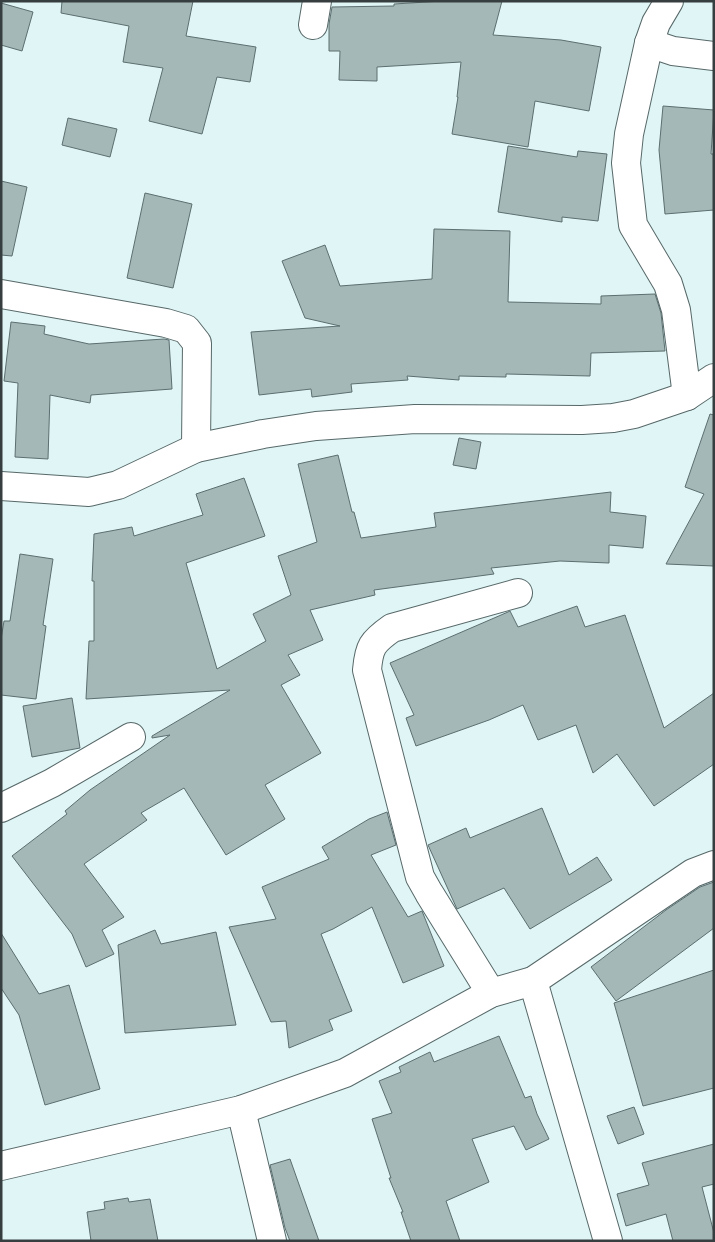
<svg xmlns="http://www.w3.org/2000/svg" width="715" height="1242" font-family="Manrope,sans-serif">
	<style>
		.building { fill: #a5b8b8; stroke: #5c6e6f }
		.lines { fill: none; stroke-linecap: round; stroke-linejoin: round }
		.minor-casing { stroke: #576869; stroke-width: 30 }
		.minor { stroke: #fff; stroke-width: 28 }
	</style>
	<rect width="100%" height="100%" fill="#e0f5f5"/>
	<g class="building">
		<polygon points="62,1 193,1 186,36 256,47 250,82 217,77 202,134 149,121 163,68 123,62 129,26 61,13"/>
		<polygon points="442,1 502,1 493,35 561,40 601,47 589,111 535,101 528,147 452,134 458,97 457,97 461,62 377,67 377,81 339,80 340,51 329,51 329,24 332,7 394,6 394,4"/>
		<polygon points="1,3 33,12 22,51 1,45"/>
		<polygon points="663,106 714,110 711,154 714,154 714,210 665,214 659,150"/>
		<polygon points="68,118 117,129 110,157 62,145"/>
		<polygon points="508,146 577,157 578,151 607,154 598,221 562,217 562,222 498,212"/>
		<polygon points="1,181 27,187 12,256 1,255"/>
		<polygon points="145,193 192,204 173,288 127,278"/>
		<polygon points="434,229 510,231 508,302 601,304 601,296 655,294 661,313 665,351 591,353 590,376 506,374 506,377 459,376 459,380 407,376 408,380 351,384 352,392 312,397 311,389 259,395 251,332 340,326 305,318 282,261 325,245 340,286 432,279"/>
		<polygon points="11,322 45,326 44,334 89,344 164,339 169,340 172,389 91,395 90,403 50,395 48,459 15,457 18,383 4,381"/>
		<polygon points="710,414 714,415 714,566 666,564 704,494 685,487"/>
		<polygon points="459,438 481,442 476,469 453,465"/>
		<polygon points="338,455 352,512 354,512 361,538 436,527 434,513 611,492 610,512 646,516 643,548 609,545 609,563 560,561 491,568 494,574 374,590 375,595 310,610 323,640 288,655 300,675 281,685 321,753 265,785 285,819 226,855 184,788 141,813 147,820 84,864 124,917 102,930 114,954 86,967 72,934 12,856 67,814 65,811 90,790 170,735 152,738 152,736 230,690 86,699 89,641 94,641 94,581 92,581 94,534 132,527 134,536 203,515 196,494 244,478 265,536 186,563 217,669 266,641 253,614 291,595 278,556 317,542 298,464"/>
		<polygon points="20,554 53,559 43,625 46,626 36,699 1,695 1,639 4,621 10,621"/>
		<polygon points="577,606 585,627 625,615 664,728 714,693 714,764 654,806 617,754 593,773 576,725 538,740 523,705 489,720 416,746 406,718 414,715 390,663 508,612 510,611 518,627"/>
		<polygon points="72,698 80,748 32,757 23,706"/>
		<polygon points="542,808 569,875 597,857 612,880 530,929 504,888 457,909 428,845 466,828 470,838"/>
		<polygon points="387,812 396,845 371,855 408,917 422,911 444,966 403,983 372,907 333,929 321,934 352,1011 329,1020 333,1030 289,1048 286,1021 271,1022 229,927 276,919 262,887 329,859 322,847 369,819"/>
		<polygon points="714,882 714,928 616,1001 591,967 666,910 700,887"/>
		<polygon points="155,930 161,944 216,932 236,1025 125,1033 118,945"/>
		<polygon points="1,933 39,994 69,985 100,1089 45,1105 19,1015 1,988"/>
		<polygon points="714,970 714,1088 643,1106 614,1003"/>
		<polygon points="499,1036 525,1098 531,1096 537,1114 549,1139 526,1150 514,1126 472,1139 489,1182 446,1201 460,1241 411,1241 401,1212 403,1212 389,1178 391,1178 372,1119 392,1113 379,1081 401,1072 399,1067 430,1052 434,1062"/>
		<polygon points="634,1107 644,1134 618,1144 607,1116"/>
		<polygon points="714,1144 714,1184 702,1187 714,1233 714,1241 673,1241 666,1214 626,1226 617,1194 649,1185 642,1163"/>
		<polygon points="290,1159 319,1241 290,1241 285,1228 270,1165"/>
		<polygon points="128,1198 129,1202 150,1199 158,1241 91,1241 87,1212 105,1209 104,1202"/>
	</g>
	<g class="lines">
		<defs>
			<g id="minor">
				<polyline points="669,1 656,23 649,43 629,134 626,163 633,225 668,284 676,310 687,396"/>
				<polyline points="313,25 317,1"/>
				<polyline points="649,43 673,51 714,56"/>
				<polyline points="1,294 166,323 186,329 197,343 196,448"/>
				<polyline points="1,486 89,492 118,485 196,448 263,434 316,426 415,419 582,420 613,418 634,414 687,396 714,378"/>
				<polyline points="1,808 52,783 131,737"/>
				<polyline points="533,981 608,1241"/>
				<path d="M491,993L429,893L420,877L367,670C369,647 372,642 392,628L518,593"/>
				<polyline points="241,1110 272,1241"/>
				<polyline points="1,1166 241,1110 345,1073 491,993 533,981 693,873 714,865"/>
			</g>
		</defs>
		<use href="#minor" class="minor-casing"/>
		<use href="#minor" class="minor"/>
	</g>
	<rect width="715" height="1242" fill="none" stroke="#363e3f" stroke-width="5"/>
</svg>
